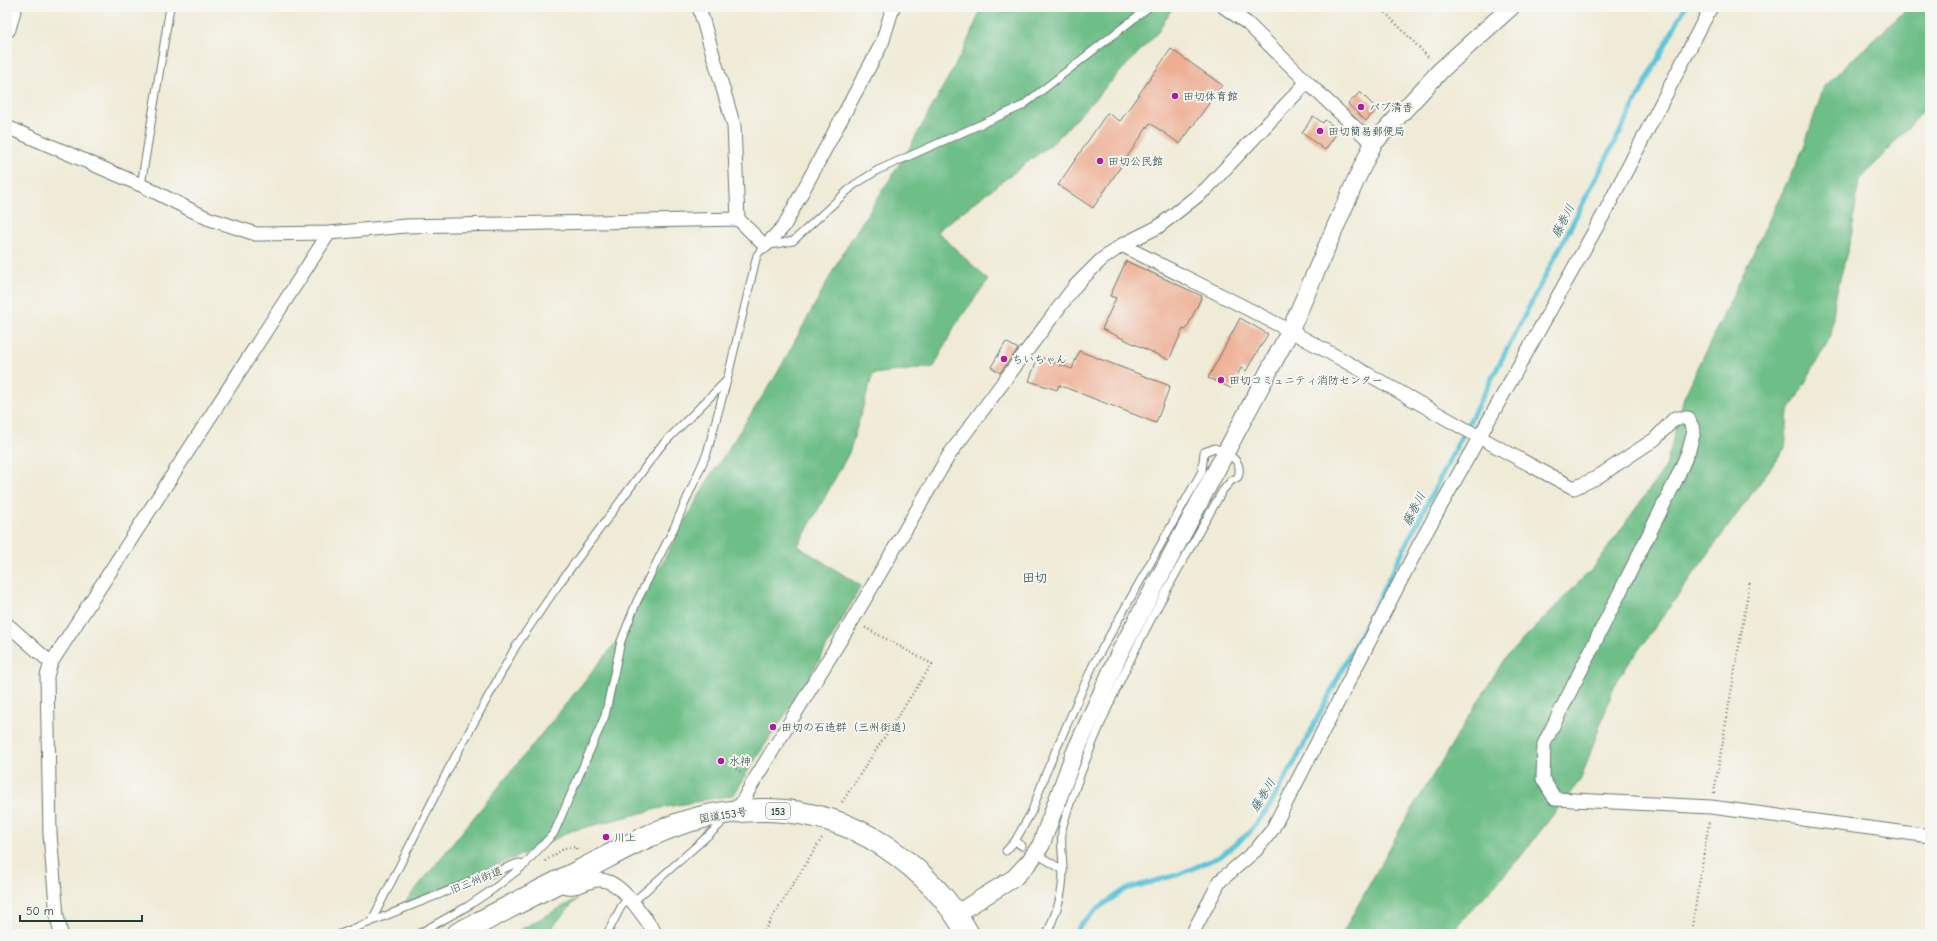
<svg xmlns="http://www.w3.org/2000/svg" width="1937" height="941" font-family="'Comic Neue','Klee One',sans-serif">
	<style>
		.forest { fill: #6ebe88; stroke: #467e5e }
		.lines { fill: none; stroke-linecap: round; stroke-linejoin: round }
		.stream { stroke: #5cc4d8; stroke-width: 5 }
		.building { fill: #eeae93 }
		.service-casing { stroke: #687a6d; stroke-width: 9 }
		.minor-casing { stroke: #687a6d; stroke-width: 15 }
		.tertiary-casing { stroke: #687a6d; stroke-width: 19 }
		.trunk-casing { stroke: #687a6d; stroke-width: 24 }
		.path { stroke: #687a6d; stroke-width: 2.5; stroke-dasharray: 1 3; stroke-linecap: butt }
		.service { stroke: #fff; stroke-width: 7 }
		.minor { stroke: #fff; stroke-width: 13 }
		.tertiary { stroke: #fff; stroke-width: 17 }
		.trunk { stroke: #fff; stroke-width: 22 }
		.poi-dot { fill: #b5179e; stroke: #f6f6f2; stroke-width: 1.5 }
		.labels { text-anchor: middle; stroke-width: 4; stroke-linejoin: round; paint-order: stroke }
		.shield { fill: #f6f6f2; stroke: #60746d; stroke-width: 1 }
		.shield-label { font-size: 10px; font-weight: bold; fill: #1f3d34 }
		.poi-label { font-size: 11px; fill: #1f3d34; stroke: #f6f6f2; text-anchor: start }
		.street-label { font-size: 11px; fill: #1f3d34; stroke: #f6f6f2 }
		.water-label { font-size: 12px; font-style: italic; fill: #2e5f5d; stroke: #f6f6f2 }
		.quarter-label { font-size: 13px; fill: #1f3d34; stroke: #f6f6f2 }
	</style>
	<rect width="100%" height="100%" fill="#f6f6f2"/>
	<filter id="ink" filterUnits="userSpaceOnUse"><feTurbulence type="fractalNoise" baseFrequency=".025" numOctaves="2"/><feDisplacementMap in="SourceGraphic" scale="8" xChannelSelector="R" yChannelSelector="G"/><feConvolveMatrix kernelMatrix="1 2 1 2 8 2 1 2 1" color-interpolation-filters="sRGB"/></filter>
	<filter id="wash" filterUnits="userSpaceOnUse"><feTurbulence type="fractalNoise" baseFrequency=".012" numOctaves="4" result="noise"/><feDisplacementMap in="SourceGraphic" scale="16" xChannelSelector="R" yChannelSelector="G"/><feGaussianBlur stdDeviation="0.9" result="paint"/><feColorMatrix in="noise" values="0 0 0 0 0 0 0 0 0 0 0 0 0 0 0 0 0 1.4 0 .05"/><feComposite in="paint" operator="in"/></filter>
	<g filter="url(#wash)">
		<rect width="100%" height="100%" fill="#f0ebd7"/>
		<g class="forest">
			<polygon points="982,7 1173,7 1157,33 1054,142 937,231 988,280 954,327 934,367 873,374 849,453 798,546 861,586 804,687 752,764 734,795 661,808 571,831 537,848 402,906 621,636 708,480 777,374 845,249 909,149 965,47"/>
			<polygon points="1909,7 1930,7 1930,104 1859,181 1852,232 1835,299 1831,336 1788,413 1785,448 1616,681 1581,779 1518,860 1449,934 1342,934 1403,824 1505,658 1595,566 1666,466 1684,397 1804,147 1824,86"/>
			<polygon points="577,899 546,934 512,934"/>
		</g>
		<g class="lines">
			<polyline class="stream" points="1075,934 1081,924 1098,908 1126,889 1180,874 1221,856 1249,833 1269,807 1299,754 1452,455 1685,7"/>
		</g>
		<g id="blocks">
			<g class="building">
				<polygon points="1171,49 1222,85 1180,144 1150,123 1093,208 1058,185 1107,113 1120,121"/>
				<polygon points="1360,92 1377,109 1366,121 1348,104"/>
				<polygon points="1313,116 1323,123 1325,120 1339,130 1325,150 1302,133"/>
				<polygon points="1126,261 1202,296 1186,330 1183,329 1169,360 1102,329 1116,298 1110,296"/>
				<polygon points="1240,318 1268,334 1246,371 1241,368 1231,388 1208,378"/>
				<polygon points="1006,342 1018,349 1000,373 991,367"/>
				<polygon points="1079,351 1170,386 1156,423 1059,385 1057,390 1029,381 1038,357 1072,369"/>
			</g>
		</g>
	</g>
	<g filter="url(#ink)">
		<use href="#blocks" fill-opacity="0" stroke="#687a6d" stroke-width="1"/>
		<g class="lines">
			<defs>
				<g id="service">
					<polyline points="141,185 170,7"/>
					<polyline points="1015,841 1022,846"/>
					<path d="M1006,851L1015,841L1032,811L1045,775L1093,665L1202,471L1204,452L1215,448C1228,454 1244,460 1238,477L1231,481L1223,490C1162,596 1101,704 1064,822C1059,837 1063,854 1063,870C1063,896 1057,910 1047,934"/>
					<polyline points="1043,858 1063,870"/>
					<polyline points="633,902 720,825 722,817"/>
					<polyline points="371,922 448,770 516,646 559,584 661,446 727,380"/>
					<polyline points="340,934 518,863 526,864"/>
					<polyline points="418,934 468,906 492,890 522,867 554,833 605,716 621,641 637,601 673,530 707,453 727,380 757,255 765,246 793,241 854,185 878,170 1022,106 1149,7"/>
					<polyline points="607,934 621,907 628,897"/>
				</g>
				<g id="minor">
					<polyline points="699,7 734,126 738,219"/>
					<polyline points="1307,82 1373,144"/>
					<polyline points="7,127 141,185 207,218 256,234 329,233 406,226 738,219 765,246 784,226 882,43 893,7"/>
					<path d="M1122,245C1178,274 1234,301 1290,331C1385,382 1478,439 1574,488L1596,478L1655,439L1675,418H1688L1694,431L1689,450L1676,480L1544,744L1543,779L1555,799L1711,807L1930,836"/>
					<polyline points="7,624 51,663"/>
					<polyline points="737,811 755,779 852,621 949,455 1075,286 1101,260 1122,245 1158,227 1206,189 1307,82 1247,23 1224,7"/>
					<path d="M556,883C578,896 588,875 606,881C624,885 646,920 656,934"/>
					<polyline points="61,934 57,916 50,834 47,676 51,663 329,233"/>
					<polyline points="1192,934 1220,881 1256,850 1272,830 1419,545 1605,212 1711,7"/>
				</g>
				<g id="tertiary">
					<polyline points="7,29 13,7"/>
					<polyline points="956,914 1014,878 1030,861 1041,845 1073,757 1120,652 1290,331 1355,182 1373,144 1441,70 1511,7"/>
				</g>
				<path id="trunk" d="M458,934C499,912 540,891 582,870C604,859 626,846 649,836C726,800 814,799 886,847C920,870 948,898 968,934"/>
			</defs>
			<use href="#service" class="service-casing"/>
			<use href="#minor" class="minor-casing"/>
			<use href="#tertiary" class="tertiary-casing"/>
			<use href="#trunk" class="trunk-casing"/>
			<g class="path">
				<polyline points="1380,7 1430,59"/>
				<polyline points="736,769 742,773"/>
				<polyline points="1714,793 1750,581"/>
				<polyline points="842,802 932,664 864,627"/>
				<polyline points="545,861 565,848 576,847 577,852"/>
				<polyline points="762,934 822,838"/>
				<polyline points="1691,934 1709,822"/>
			</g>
			<use href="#service" class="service"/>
			<use href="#minor" class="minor"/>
			<use href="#tertiary" class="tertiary"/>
			<use href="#trunk" class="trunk"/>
		</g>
	</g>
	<g class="poi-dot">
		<circle cx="1175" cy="96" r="4"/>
		<circle cx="1361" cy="107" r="4"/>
		<circle cx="1320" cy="131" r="4"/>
		<circle cx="1100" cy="161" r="4"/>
		<circle cx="1004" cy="359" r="4"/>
		<circle cx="1221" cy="380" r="4"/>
		<circle cx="773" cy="727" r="4"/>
		<circle cx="721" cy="761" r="4"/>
		<circle cx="606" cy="837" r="4"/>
	</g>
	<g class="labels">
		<rect class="shield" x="766" y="803" width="24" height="16" rx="3"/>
		<g class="shield-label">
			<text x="778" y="815">153</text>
		</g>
		<g class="poi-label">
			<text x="1183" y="100">田切体育館</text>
			<text x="1369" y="111">パブ清香</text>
			<text x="1328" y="135">田切簡易郵便局</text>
			<text x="1108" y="165">田切公民館</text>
			<text x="1012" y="363">ちいちゃん</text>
			<text x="1229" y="384">田切コミュニティ消防センター</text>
			<text x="781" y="731">田切の石造群（三州街道）</text>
			<text x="729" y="765">水神</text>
			<text x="614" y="841">川上</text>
		</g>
		<g class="street-label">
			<text transform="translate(723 815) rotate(-9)" y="4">国道153号</text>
			<text transform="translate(476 880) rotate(-22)" y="4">旧三州街道</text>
		</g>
		<g class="water-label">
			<text transform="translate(1563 221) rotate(-63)" y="4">藤巻川</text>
			<text transform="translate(1414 509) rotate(-63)" y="4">藤巻川</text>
			<text transform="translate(1263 795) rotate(-58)" y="4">藤巻川</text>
		</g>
		<g class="quarter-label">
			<text x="1035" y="582">田切</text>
		</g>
	</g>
	<rect width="1937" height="941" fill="none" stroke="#f6f6f2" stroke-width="24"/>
	<path d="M20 915v6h122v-6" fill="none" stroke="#1f3d34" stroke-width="2"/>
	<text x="26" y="915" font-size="12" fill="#1f3d34" stroke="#f6f6f2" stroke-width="3" paint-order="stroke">50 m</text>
</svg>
